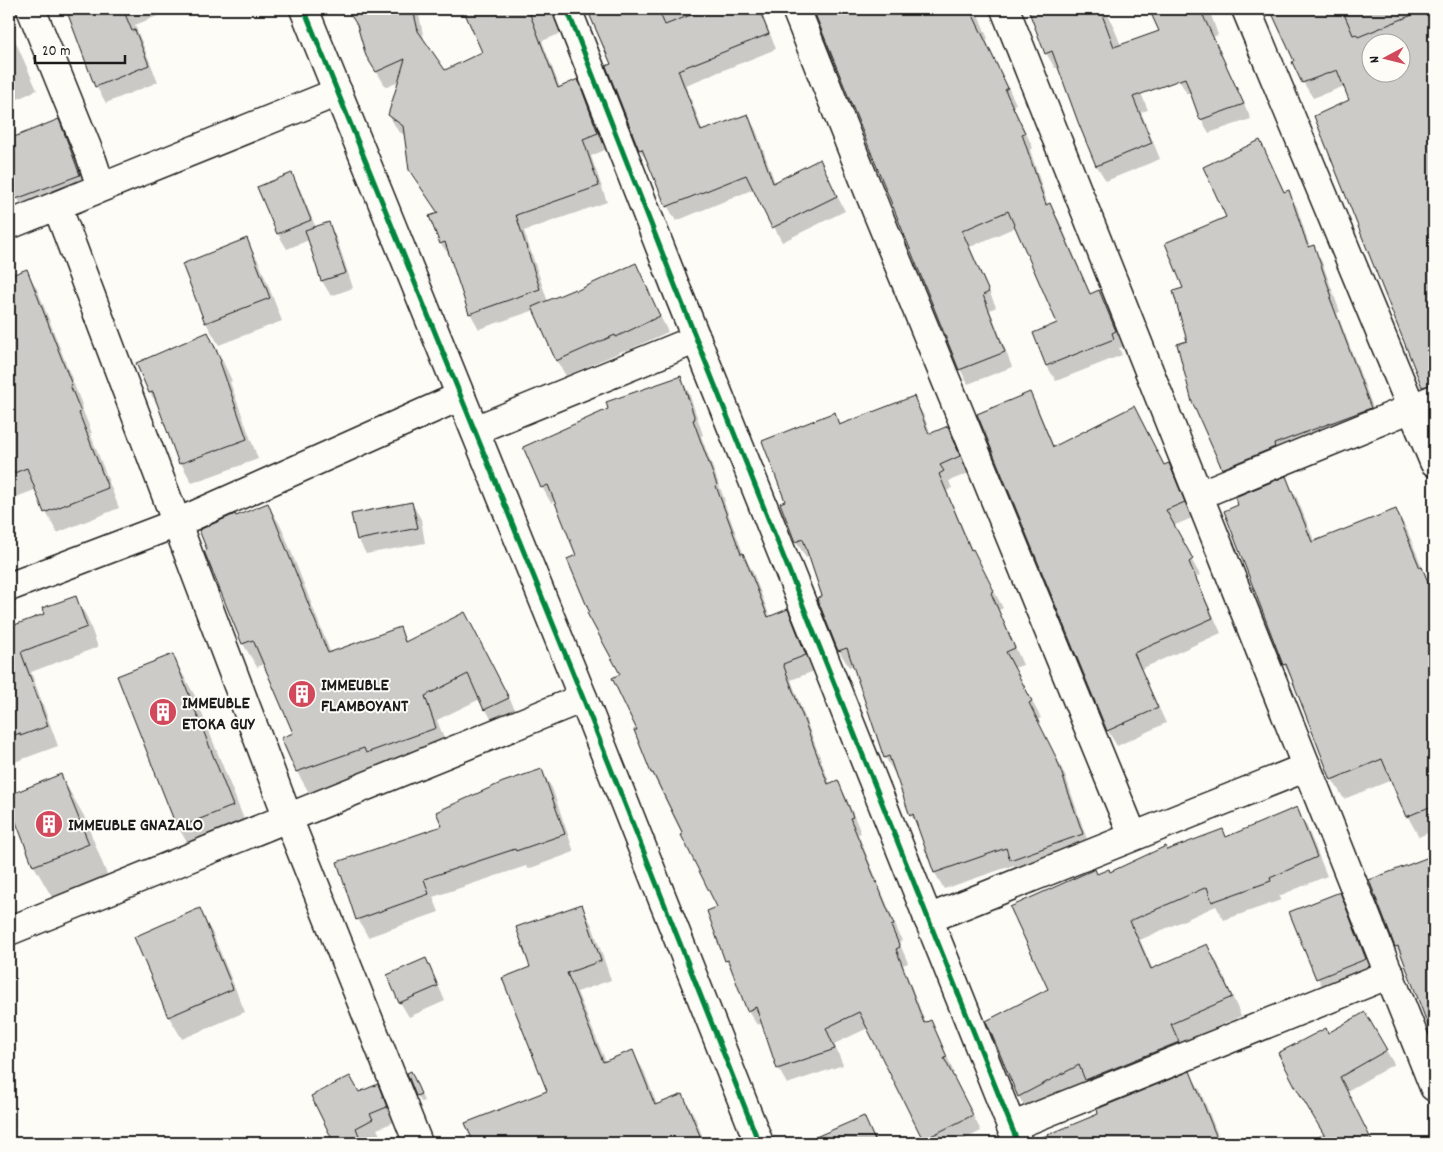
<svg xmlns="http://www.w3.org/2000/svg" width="1443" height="1152" font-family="Dekko,sans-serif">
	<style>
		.shadow { fill: #0003; fill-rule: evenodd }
		.building { fill: #cccbc8; stroke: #1c1c1c; fill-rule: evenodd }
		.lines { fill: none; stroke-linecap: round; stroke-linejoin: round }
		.minor-casing { stroke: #1c1c1c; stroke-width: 31 }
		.minor { stroke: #fdfcf7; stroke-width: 28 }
		.cycleway-casing { stroke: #fdfcf7; stroke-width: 8 }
		.cycleway { stroke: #00873e; stroke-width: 5 }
		.labels { text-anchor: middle; stroke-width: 4; stroke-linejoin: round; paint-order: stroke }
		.poi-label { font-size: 18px; font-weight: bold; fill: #1c1c1c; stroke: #fdfcf7; text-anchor: start }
	</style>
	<rect width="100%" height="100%" fill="#fdfcf7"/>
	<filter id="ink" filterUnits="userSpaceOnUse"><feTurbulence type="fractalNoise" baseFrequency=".02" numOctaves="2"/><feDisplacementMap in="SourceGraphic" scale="10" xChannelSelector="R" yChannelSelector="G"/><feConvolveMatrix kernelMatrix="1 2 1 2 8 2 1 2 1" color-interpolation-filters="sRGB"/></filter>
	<g filter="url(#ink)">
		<g class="shadow">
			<polygon points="68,9 175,9 135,25 158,82 106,103 96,86"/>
			<polygon points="349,9 422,9 418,10 425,44 445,72 484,52 464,9 559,9 562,33 542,41 560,88 577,80 586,96 607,149 591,156 607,202 524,231 548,302 576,292 635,265 668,332 626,351 625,350 566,376 557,361 535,310 479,329 470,313 452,259 441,244 430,217 439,214 406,136 398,131 389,115 399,81 386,87 367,56 358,26"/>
			<polygon points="588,9 760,9 776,49 686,85 703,132 748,116 756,130 775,183 819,161 845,211 782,242 754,189 676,221 668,207 650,164 649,165 640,150 608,67 613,65"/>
			<polygon points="811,9 976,9 988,39 986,40 1016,104 1013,105 1033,148 1030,150 1048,205 1050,205 1059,220 1091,295 1099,292 1107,307 1124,347 1119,348 1122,355 1056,381 1047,366 1034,333 1058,324 1016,227 970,247 996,307 990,310 1012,367 968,384 960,369 815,12"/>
			<polygon points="1030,9 1106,9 1148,110 1141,112 1160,159 1106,181 1097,166 1079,122 1059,67 1055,68 1046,53"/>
			<polygon points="1153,9 1209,9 1218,35 1213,37 1251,119 1209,133 1201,119 1192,93 1187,94 1179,80"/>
			<path d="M1272,9H1434V203L1408,213L1434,256V399L1432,400L1423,384L1351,101L1345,86L1313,98L1303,82ZM1370,42H1400V72H1370Z"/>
			<polygon points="9,27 37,90 9,103"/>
			<polygon points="58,121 68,138 89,192 27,216 17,197 9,200 9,140"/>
			<polygon points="1260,142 1285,193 1288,192 1297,207 1310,248 1313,247 1322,262 1340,312 1337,313 1379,423 1232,483 1223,468 1188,342 1185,289 1228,218"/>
			<polygon points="291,174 300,189 316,228 329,224 337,239 353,288 331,296 322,281 309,240 287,249 278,234 259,188"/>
			<polygon points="246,240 259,262 282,321 219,345 206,323"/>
			<polygon points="27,271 38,291 82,405 81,406 92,433 90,433 119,508 57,533 46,512 37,489 9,500 9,278"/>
			<polygon points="208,333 219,353 232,381 230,382 258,459 192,483 181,463 162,412 150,393"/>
			<polygon points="680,377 689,393 703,435 701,436 725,501 724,502 745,558 752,570 770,617 787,611 796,626 814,671 791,680 830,784 837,781 846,797 861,833 858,834 902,941 899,942 908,963 903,965 926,1024 931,1022 939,1037 954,1073 952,1074 981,1131 957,1143 926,1143 868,1028 834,1044 843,1065 787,1084 778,1068 763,1023 757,1025 748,1010 735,976 726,960 719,908 652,773 621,674 591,612 577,556 555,501 551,503 542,487"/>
			<polygon points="1029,394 1038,409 1054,447 1164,466 1168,464 1177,479 1192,518 1173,526 1200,575 1196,577 1221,633 1141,669 1166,723 1117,746 1108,731 978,415"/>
			<polygon points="914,398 923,414 931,434 947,427 957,444 969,473 949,481 952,488 947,491 972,550 1003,608 999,610 1023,665 1014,668 1041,718 1037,720 1065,775 1091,851 1020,876 1014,865 944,889 935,873 921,832 911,815 896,773 895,774 885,757 854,665 849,667 839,651 819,599 824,597 810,556 806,558 796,541 786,502 834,414 841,426"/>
			<polygon points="1285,478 1297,498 1315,543 1396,510 1407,530 1425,574 1434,591 1434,830 1419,837 1408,817 1392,780 1344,799 1332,779 1294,683 1284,665 1225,511 1240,506"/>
			<polygon points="412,504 421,519 425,543 366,554 358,539"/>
			<polygon points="268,505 282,528 331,654 400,629 407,643 464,614 522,722 499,733 480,699 437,720 449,752 311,796 297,772 283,739 294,734 265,664 257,667 243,644 206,552 236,518"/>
			<polygon points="75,597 87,617 98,647 31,672 58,746 9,764 9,628 45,615"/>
			<polygon points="172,655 195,696 255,847 202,868 178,827"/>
			<polygon points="541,770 552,788 574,852 528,869 526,866 433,897 439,912 368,937 358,919 444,827"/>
			<polygon points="61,776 84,816 111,885 57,906 34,866 9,801 9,796"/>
			<polygon points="1296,809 1307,827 1327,876 1279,896 1281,900 1224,920 1216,906 1140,940 1153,970 1207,945 1218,964 1241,1016 1181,1043 1188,1061 1029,1115 1019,1097 988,1022 1050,989 1098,876 1110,873 1167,851 1226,837"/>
			<polygon points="1434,856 1434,1037 1405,962 1396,947 1370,881"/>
			<polygon points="1339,893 1348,908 1374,974 1326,993 1318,978 1291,912"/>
			<polygon points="581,906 592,925 611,980 577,992 606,1062 632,1051 644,1071 657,1105 683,1095 694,1115 705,1143 475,1143 467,1124 548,1091 531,967"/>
			<polygon points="199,910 212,932 245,1012 182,1039 169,1017 135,937"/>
			<polygon points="425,960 434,975 445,1001 409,1017 400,1002"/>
			<polygon points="1365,1014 1394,1064 1347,1091 1372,1143 1308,1143 1307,1142 1324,1133 1328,1035"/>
			<polygon points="1190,1073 1200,1090 1221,1143 1044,1143 1042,1139"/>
			<polygon points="415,1080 424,1101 421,1102 417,1095"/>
			<polygon points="377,1086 386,1101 394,1122 377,1129 380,1135 364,1143 336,1143 312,1097 359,1093"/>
			<polygon points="864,1118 877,1143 805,1143"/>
		</g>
		<g class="building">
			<polygon points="66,9 123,9 132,31 135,30 149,65 95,87"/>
			<polygon points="347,9 413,9 418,31 445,70 482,52 463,9 528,9 558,88 578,79 598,133 583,139 599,186 516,215 540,289 469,314 445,242 440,244 429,216 438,213 409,170 403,126 388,115 405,59 376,72 366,56 357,25"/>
			<polygon points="587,9 658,9 665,25 706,9 759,9 769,34 678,70 701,131 748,114 773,183 820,159 837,196 772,228 746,175 666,207 642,149 639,150 606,66 611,64"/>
			<polygon points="813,9 970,9 1008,88 1005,90 1025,133 1022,134 1046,205 1050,203 1090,294 1099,290 1116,331 1112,333 1114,339 1046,366 1033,333 1057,323 1008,211 962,231 989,292 983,295 1005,352 959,370"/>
			<polygon points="1028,9 1100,9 1114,47 1159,31 1149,9 1200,9 1244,104 1200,120 1185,78 1133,97 1152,143 1096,166 1078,122 1052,51 1045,54"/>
			<path d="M1270,9H1342L1353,35L1356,34L1358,37L1427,9H1434V384L1422,387L1314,116L1349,100L1337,70L1302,83L1292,62L1294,61ZM1370,42H1400V72H1370Z"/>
			<polygon points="59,119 80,175 16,199 9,179 9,139"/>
			<polygon points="1260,140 1284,192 1289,190 1308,247 1314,245 1332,297 1330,298 1371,408 1274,444 1275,447 1222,469 1192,402 1177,344 1187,341 1173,291 1183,288 1165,243 1226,217 1203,167"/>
			<polygon points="292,173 311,220 277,234 257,187"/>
			<polygon points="329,222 346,273 321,281 305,230"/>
			<polygon points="247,238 270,298 205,323 182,264"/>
			<polygon points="636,263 660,316 616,337 615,335 556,361 532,307 575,289 576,291"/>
			<polygon points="27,269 72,385 70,385 81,412 79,413 108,488 44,513 27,468 9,475 9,276"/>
			<polygon points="208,332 221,361 220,362 247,439 179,464 153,392 149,393 136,363"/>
			<polygon points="681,376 695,419 693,420 717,485 716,486 741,554 743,553 768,617 788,609 806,655 783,664 828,784 838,780 853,817 850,818 894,925 891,926 900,947 896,949 924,1023 931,1020 947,1057 944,1058 973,1115 923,1140 859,1012 826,1028 835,1049 777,1069 756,1007 747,1011 728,960 725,961 707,911 717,907 681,835 683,834 653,773 651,773 634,730 637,730 612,678 620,674 587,613 589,611 567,559 576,555 548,485 541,488 523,447 608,409 606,402"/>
			<polygon points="1030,392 1053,447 1134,406 1164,465 1169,463 1185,502 1166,510 1193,559 1189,562 1213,618 1134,653 1158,708 1107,731 977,414"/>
			<polygon points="914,396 929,434 948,426 960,456 940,465 944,471 939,474 971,550 973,549 994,591 991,593 1015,648 1006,652 1032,701 1029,703 1056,757 1083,834 1010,860 1006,848 934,873 913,814 910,816 889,756 884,758 847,648 838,651 817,598 822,596 803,539 795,542 780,503 785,501 762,441 835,412 839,425"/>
			<polygon points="1286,476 1312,542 1396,509 1420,568 1422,567 1434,597 1434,805 1406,817 1382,759 1331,780 1286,664 1283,665 1224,511 1238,505 1235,497"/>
			<polygon points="412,502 418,528 357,540 351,514"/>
			<polygon points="268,503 328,653 400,627 405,642 465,612 509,698 484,710 468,674 425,696 436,728 366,753 364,748 296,772 281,738 293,733 253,640 242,644 204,551 207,550 199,530 235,514 236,516"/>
			<polygon points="76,596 87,627 21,652 48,726 20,736 20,733 9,737 9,627 44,614 42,608"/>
			<polygon points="173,654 233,806 177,828 117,676"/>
			<polygon points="542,769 565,834 516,851 515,849 424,879 429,894 356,920 337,862 442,826 436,812 503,782"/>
			<polygon points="61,774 89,844 33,866 9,804 9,795"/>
			<polygon points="1297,807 1317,857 1270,878 1271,881 1212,902 1207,887 1130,921 1151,969 1207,944 1232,997 1171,1024 1179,1042 1085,1080 1079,1065 1018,1097 986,1021 1048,989 1010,907 1095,869 1097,874 1109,869 1110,872 1166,846 1167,850 1223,829 1226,837"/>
			<polygon points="1434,855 1434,1035 1432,1036 1398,946 1395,947 1369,880"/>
			<polygon points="1340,892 1366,959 1316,979 1289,912"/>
			<polygon points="582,904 601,961 567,973 603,1062 633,1050 655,1105 683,1094 703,1143 474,1143 465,1123 547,1091 502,978 530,967 516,927"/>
			<polygon points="200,908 233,989 168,1017 134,937"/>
			<polygon points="426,958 438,986 399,1003 387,975"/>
			<polygon points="1365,1012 1387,1050 1340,1077 1373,1143 1329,1143 1295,1086 1278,1053 1326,1028 1328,1033"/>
			<polygon points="411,1071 421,1094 416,1096 407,1073"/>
			<polygon points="1190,1071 1219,1143 1033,1143 1033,1141 1098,1114 1097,1109"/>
			<polygon points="350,1076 359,1092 378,1084 387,1107 370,1114 373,1119 356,1128 362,1143 334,1143 311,1096"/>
			<polygon points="864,1116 876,1143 802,1143"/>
		</g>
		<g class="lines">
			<defs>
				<g id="minor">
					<polyline points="31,9 92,160 101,187"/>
					<polyline points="304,9 583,698 759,1143"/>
					<polyline points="567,9 676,288 1018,1143"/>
					<polyline points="796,9 877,212 1133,836"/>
					<polyline points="1005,9 1434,1087"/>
					<polyline points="1246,9 1434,462"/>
					<polyline points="57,206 288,818 418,1143"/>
					<polyline points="9,225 338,92"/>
					<polyline points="475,430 697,339"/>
					<polyline points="1199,495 1434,399"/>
					<polyline points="9,587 177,523 461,396"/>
					<polyline points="928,919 1307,767"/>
					<polyline points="9,931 583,698"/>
					<polyline points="1011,1127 1390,974"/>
				</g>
			</defs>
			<use href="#minor" class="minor-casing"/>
			<use href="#minor" class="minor"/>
			<defs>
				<g id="cycleway">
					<polyline points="304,9 583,698 759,1143"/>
					<polyline points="567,9 676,288 1018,1143"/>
				</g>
			</defs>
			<use href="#cycleway" class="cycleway-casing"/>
			<use href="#cycleway" class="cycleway"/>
		</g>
	</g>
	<defs>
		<symbol id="building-disc" viewBox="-11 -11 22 22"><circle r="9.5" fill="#d1495b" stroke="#fdfcf7"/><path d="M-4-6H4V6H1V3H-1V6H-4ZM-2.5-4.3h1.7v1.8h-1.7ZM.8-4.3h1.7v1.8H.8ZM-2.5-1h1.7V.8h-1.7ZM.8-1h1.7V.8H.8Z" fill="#fff"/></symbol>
	</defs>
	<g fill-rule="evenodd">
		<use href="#building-disc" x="286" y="678" width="32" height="32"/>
		<use href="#building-disc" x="147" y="696" width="32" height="32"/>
		<use href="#building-disc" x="33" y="808" width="32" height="32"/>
	</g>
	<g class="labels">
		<g class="poi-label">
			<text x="321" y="690">IMMEUBLE<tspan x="321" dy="21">FLAMBOYANT</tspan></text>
			<text x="182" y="708">IMMEUBLE<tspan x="182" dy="21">ETOKA GUY</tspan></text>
			<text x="68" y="830">IMMEUBLE GNAZALO</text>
		</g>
	</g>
	<rect width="1443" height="1152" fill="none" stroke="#fdfcf7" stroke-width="30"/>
	<rect x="15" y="15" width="1413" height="1122" fill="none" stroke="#1c1c1c" stroke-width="2" filter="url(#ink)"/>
	<g transform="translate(1386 58) rotate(263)"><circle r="24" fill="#fdfcf7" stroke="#a3a29f"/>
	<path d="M0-4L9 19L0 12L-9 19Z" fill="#d1495b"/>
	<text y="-8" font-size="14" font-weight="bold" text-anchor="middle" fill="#1c1c1c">N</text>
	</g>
	<path d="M35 55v8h90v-8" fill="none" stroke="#1c1c1c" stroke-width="2.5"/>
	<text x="42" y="55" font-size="15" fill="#1c1c1c" stroke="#fdfcf7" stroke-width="4" paint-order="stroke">20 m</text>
</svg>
